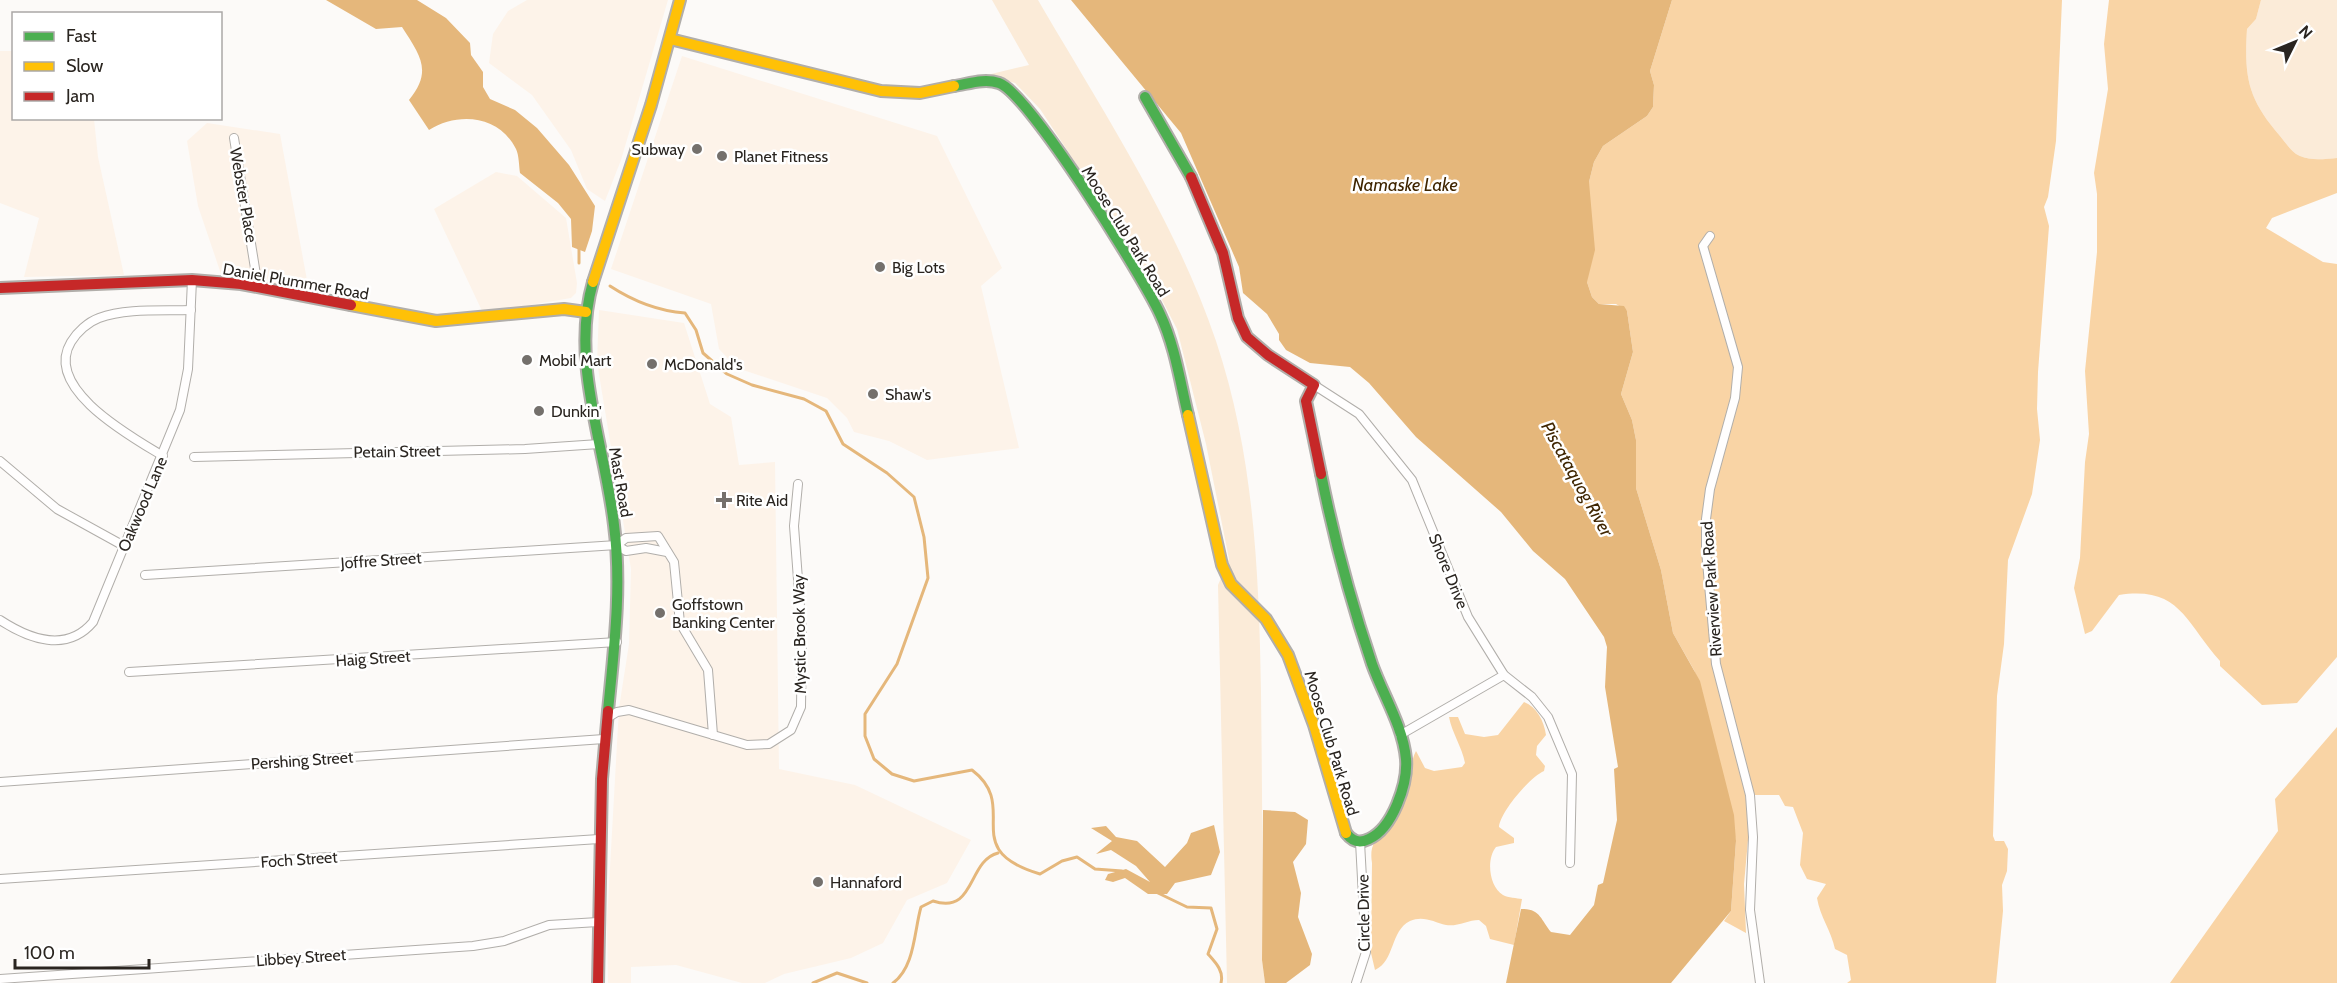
<svg xmlns="http://www.w3.org/2000/svg" width="2337" height="983" font-family="Cabin,sans-serif">
	<style>
		.built { fill: #fdf3e9 }
		.green { fill: #fbebd8 }
		.forest { fill: #f9d4a5 }
		.water { fill: #e5b77b }
		.lines { fill: none; stroke-linecap: round; stroke-linejoin: round }
		.stream { stroke: #e5b77b; stroke-width: 3 }
		.street-casing { stroke: #b1aeaa; stroke-width: 10 }
		.fast-casing { stroke: #b1aeaa; stroke-width: 14 }
		.slow-casing { stroke: #b1aeaa; stroke-width: 14 }
		.jam-casing { stroke: #b1aeaa; stroke-width: 14 }
		.street { stroke: #fffefe; stroke-width: 8 }
		.fast { stroke: #4caf50; stroke-width: 10 }
		.slow { stroke: #ffc107; stroke-width: 10 }
		.jam { stroke: #c62828; stroke-width: 10 }
		.poi-dot { fill: #74706c; stroke: #fff; stroke-width: 2 }
		.labels { text-anchor: middle; stroke-width: 5; stroke-linejoin: round; paint-order: stroke }
		.poi-label { font-size: 16px; fill: #2a2520; stroke: #fff; text-anchor: start }
		.street-label { font-size: 16px; fill: #2a2520; stroke: #fff }
		.water-label { font-size: 18px; font-style: italic; fill: #3f2500; stroke: #fff }
	</style>
	<rect width="100%" height="100%" fill="#fcfaf8"/>
	<g class="built">
		<polygon points="527,0 668,0 621,160 605,201 587,189 571,150 532,95 489,63 493,34 508,11"/>
		<polygon points="0,51 13,51 14,118 94,119 98,157 124,275 24,277 39,218 0,203"/>
		<polygon points="682,56 937,136 1002,268 981,286 1019,448 927,460 889,441 854,432 847,418 827,398 737,368 719,349 711,304 611,269"/>
		<polygon points="207,123 280,134 309,291 241,281 221,274 198,206 187,141"/>
		<polygon points="496,172 517,176 566,218 577,283 576,293 571,298 483,313 434,209"/>
		<polygon points="599,310 684,323 710,404 731,417 739,465 775,462 779,769 855,785 971,840 947,883 907,900 883,943 851,958 784,974 765,983 742,983 676,965 631,967 631,983 608,983 607,921 619,708 629,644 631,569 597,362"/>
	</g>
	<g class="green">
		<path d="M992,0H1038C1102,110 1175,220 1216,341C1254,455 1259,572 1261,692C1262,781 1263,871 1262,960L1265,983H1227L1218,585L1229,559L1206,444L1177,329L1148,273L1040,109L1015,83L987,75L1029,65Z"/>
		<path d="M2261,0H2337V158C2325,159 2311,161 2300,156C2292,153 2286,143 2280,136C2248,99 2244,78 2247,29L2256,19Z"/>
	</g>
	<g class="forest">
		<path d="M1672,0H2062L2056,141L2048,197L2044,207L2049,226L2038,372L2037,409L2040,440L2032,494L2008,560L2004,644L1997,696L1993,836L1995,841H2004L2008,849L2007,871L2002,885L2003,911L1996,983H1847L1851,980L1847,955L1835,949C1831,930 1820,917 1817,898L1826,884L1807,879L1800,865L1803,833L1793,807L1785,806L1779,795H1745L1750,818L1744,884L1746,933L1724,921L1731,911L1736,841L1702,691L1694,670L1673,633L1661,570L1636,488V440L1632,420L1621,394L1633,352L1627,311L1616,304H1599L1592,297L1587,282L1589,182L1594,162L1603,146L1647,116L1653,107L1654,85L1650,71Z"/>
		<path d="M2109,0H2261L2256,19L2247,29C2244,78 2248,99 2280,136C2286,143 2292,153 2300,156C2311,161 2325,159 2337,158V193L2272,218L2266,228L2323,262L2337,264V657L2297,703L2262,705L2220,666V661C2185,622 2180,586 2119,595L2092,631L2085,634L2074,588L2080,558L2085,462L2089,434L2085,371L2097,252V194L2094,173L2108,89L2104,44Z"/>
		<path d="M1524,702C1537,707 1544,721 1546,735L1537,746L1536,755L1545,766L1544,771C1530,777 1500,812 1499,827L1514,838V843L1496,847C1486,859 1489,887 1503,895C1508,898 1517,898 1522,899L1514,945L1490,939L1486,926L1479,920C1468,920 1457,927 1446,925C1434,922 1423,915 1410,921C1390,931 1395,961 1375,970L1371,953L1372,863C1367,833 1391,834 1401,809C1405,800 1410,784 1412,774C1413,765 1411,760 1416,751L1425,768L1434,771L1462,767L1465,763C1462,747 1452,733 1449,717H1458L1465,734L1484,737L1498,735Z"/>
		<polygon points="2337,727 2337,983 2170,983 2278,831 2275,799"/>
	</g>
	<g class="water">
		<path d="M326,0H417L446,18L470,43L471,55L483,72V87L490,99L515,110L537,128L569,165L595,206L592,231L585,252L572,247L571,219L558,203L520,173C519,166 519,155 516,149C499,115 458,112 429,130L409,100C433,71 420,55 402,27L376,29Z"/>
		<path d="M1071,0H1672L1650,71L1654,85L1653,107L1647,116L1603,146L1594,162L1589,182L1595,250L1587,282L1592,297L1599,304L1624,306L1627,311L1633,352L1621,394L1632,420L1636,440V488L1661,570L1673,633L1700,681L1734,815L1736,841L1731,911L1671,983H1506L1521,909C1540,908 1541,920 1551,932L1570,935L1594,905L1598,885L1603,883L1617,820L1614,769L1618,767L1605,687L1607,647L1604,637L1565,579L1533,551L1501,512L1416,437L1369,383L1350,367L1310,363L1286,350L1279,340V334L1267,314L1243,293L1239,267L1181,133Z"/>
		<polygon points="1263,810 1295,812 1308,820 1306,844 1293,862 1301,893 1298,917 1312,954 1310,965 1286,983 1265,983 1262,960"/>
		<polygon points="1214,825 1220,852 1211,875 1175,883 1167,894 1148,894 1125,878 1113,882 1105,880 1108,874 1126,869 1150,882 1136,866 1111,850 1096,854 1112,841 1091,828 1106,826 1116,837 1137,841 1165,867 1187,843 1191,833"/>
	</g>
	<g class="lines">
		<g class="stream">
			<polyline points="579,263 579,248"/>
			<path d="M610,286C633,301 657,311 685,313L696,330L703,353L727,374L752,385L804,399L826,411L843,444L887,473L914,497L924,537L928,578L897,664L865,714V736L874,759L892,774L914,781L972,770C1022,808 956,849 1040,874L1062,861L1077,857L1095,869L1122,871"/>
			<path d="M1158,893L1187,907L1211,908L1217,929L1208,954C1216,963 1224,971 1221,983"/>
			<polyline points="813,983 837,973 867,983"/>
			<path d="M893,983C915,967 914,931 921,907L933,901C976,915 967,861 998,853"/>
		</g>
		<defs>
			<g id="street">
				<polyline points="234,138 258,287"/>
				<polyline points="1710,236 1703,246 1738,367 1735,398 1710,489 1706,519 1706,550 1716,664 1750,795 1753,837 1750,910 1760,983"/>
				<polyline points="1314,385 1359,414 1412,480 1468,617 1504,675 1532,697 1548,717 1572,774 1570,863"/>
				<path d="M163,456C130,436 43,388 71,342C77,332 88,322 99,318C126,308 162,311 191,310"/>
				<polyline points="194,457 525,449 599,444"/>
				<polyline points="0,461 57,509 124,546"/>
				<polyline points="617,545 626,538 658,536 674,562 680,623 708,670 713,735"/>
				<polyline points="617,545 626,551 646,548 667,552"/>
				<polyline points="145,575 617,545"/>
				<path d="M0,620C29,639 67,653 93,622L180,410L188,369L192,280"/>
				<polyline points="129,672 617,642"/>
				<polyline points="607,718 617,712 629,710 747,745 769,744 791,730 801,707 802,633 794,526 798,484"/>
				<polyline points="1400,735 1504,675"/>
				<polyline points="0,782 604,739"/>
				<polyline points="0,879 599,839"/>
				<polyline points="0,979 473,946 504,941 549,925 598,922"/>
				<polyline points="1356,983 1366,952 1360,842"/>
			</g>
			<g id="fast">
				<path d="M954,86C968,84 984,78 999,83C1029,93 1143,277 1160,314C1175,346 1180,381 1188,415"/>
				<polyline points="1145,97 1191,177"/>
				<path d="M593,282C570,362 605,445 614,525C622,587 614,649 608,711"/>
				<path d="M1321,474C1334,539 1351,602 1372,664C1383,695 1403,726 1406,759C1408,783 1393,828 1369,839C1359,844 1352,841 1346,833"/>
			</g>
			<g id="slow">
				<polyline points="670,39 881,91 920,93 954,86"/>
				<polyline points="593,282 651,105 680,0"/>
				<polyline points="351,305 436,321 564,309 586,312"/>
				<polyline points="1188,415 1222,565 1231,584 1266,619 1288,655 1314,725 1346,833"/>
			</g>
			<g id="jam">
				<polyline points="1191,177 1223,253 1238,318 1247,337 1268,355 1314,385 1306,401 1321,474"/>
				<polyline points="0,288 192,280 241,284 351,305"/>
				<polyline points="598,983 602,779 608,711"/>
			</g>
		</defs>
		<use href="#street" class="street-casing"/>
		<use href="#fast" class="fast-casing"/>
		<use href="#slow" class="slow-casing"/>
		<use href="#jam" class="jam-casing"/>
		<use href="#street" class="street"/>
		<use href="#fast" class="fast"/>
		<use href="#slow" class="slow"/>
		<use href="#jam" class="jam"/>
	</g>
	<g class="poi-dot">
		<circle cx="697" cy="149" r="6"/>
		<circle cx="722" cy="156" r="6"/>
		<circle cx="880" cy="267" r="6"/>
		<circle cx="527" cy="360" r="6"/>
		<circle cx="652" cy="364" r="6"/>
		<circle cx="873" cy="394" r="6"/>
		<circle cx="539" cy="411" r="6"/>
		<path d="M721 491h6v6h6v6h-6v6h-6v-6h-6v-6h6z"/>
		<circle cx="660" cy="613" r="6"/>
		<circle cx="818" cy="882" r="6"/>
	</g>
	<g class="labels">
		<g class="poi-label">
			<text x="685" y="155" text-anchor="end">Subway</text>
			<text x="734" y="162">Planet Fitness</text>
			<text x="892" y="273">Big Lots</text>
			<text x="539" y="366">Mobil Mart</text>
			<text x="664" y="370">McDonald's</text>
			<text x="885" y="400">Shaw's</text>
			<text x="551" y="417">Dunkin'</text>
			<text x="736" y="506">Rite Aid</text>
			<text x="672" y="610">Goffstown<tspan x="672" dy="18">Banking Center</tspan></text>
			<text x="830" y="888">Hannaford</text>
		</g>
		<g class="street-label">
			<text transform="translate(244 195) rotate(80)" y="6">Webster Place</text>
			<text transform="translate(1126 231) rotate(58)" y="6">Moose Club Park Road</text>
			<text transform="translate(296 281) rotate(10)" y="6">Daniel Plummer Road</text>
			<text transform="translate(397 451) rotate(-1)" y="6">Petain Street</text>
			<text transform="translate(621 482) rotate(80)" y="6">Mast Road</text>
			<text transform="translate(142 504) rotate(-67)" y="6">Oakwood Lane</text>
			<text transform="translate(381 560) rotate(-4)" y="6">Joffre Street</text>
			<text transform="translate(1449 571) rotate(68)" y="6">Shore Drive</text>
			<text transform="translate(1711 589) rotate(-94)" y="6">Riverview Park Road</text>
			<text transform="translate(799 634) rotate(-91)" y="6">Mystic Brook Way</text>
			<text transform="translate(373 658) rotate(-4)" y="6">Haig Street</text>
			<text transform="translate(1332 743) rotate(73)" y="6">Moose Club Park Road</text>
			<text transform="translate(302 760) rotate(-4)" y="6">Pershing Street</text>
			<text transform="translate(299 859) rotate(-4)" y="6">Foch Street</text>
			<text transform="translate(1363 913) rotate(-91)" y="6">Circle Drive</text>
			<text transform="translate(301 957) rotate(-4)" y="6">Libbey Street</text>
		</g>
		<g class="water-label">
			<text x="1405" y="191">Namaske Lake</text>
			<text transform="translate(1577 479) rotate(61)" y="6">Piscataquog River</text>
		</g>
	</g>
	<rect x="12" y="12" width="210" height="108" fill="#ffffff" stroke="#aaa8a6" stroke-width="1.5"/>
	<rect x="24" y="32" width="30" height="9" fill="#4caf50" stroke="#aaa8a6" stroke-width="1.5"/>
	<text x="66" y="42" font-size="18" fill="#2a2520">Fast</text>
	<rect x="24" y="62" width="30" height="9" fill="#ffc107" stroke="#aaa8a6" stroke-width="1.5"/>
	<text x="66" y="72" font-size="18" fill="#2a2520">Slow</text>
	<rect x="24" y="92" width="30" height="9" fill="#c62828" stroke="#aaa8a6" stroke-width="1.5"/>
	<text x="66" y="102" font-size="18" fill="#2a2520">Jam</text>
	<g transform="translate(2295 42) rotate(47)" stroke="#ffffff" stroke-width="4.5" paint-order="stroke">
	<path d="M0-4.5L10 22L0 15L-10 22Z" fill="#2a2520"/>
	<text y="-9" font-size="16" font-weight="bold" text-anchor="middle" fill="#2a2520">N</text>
	</g>
	<path d="M15 959v9h134v-9" fill="none" stroke="#2a2520" stroke-width="3"/>
	<text x="24" y="959" font-size="18" fill="#2a2520" stroke="#ffffff" stroke-width="4.5" paint-order="stroke">100 m</text>
</svg>
